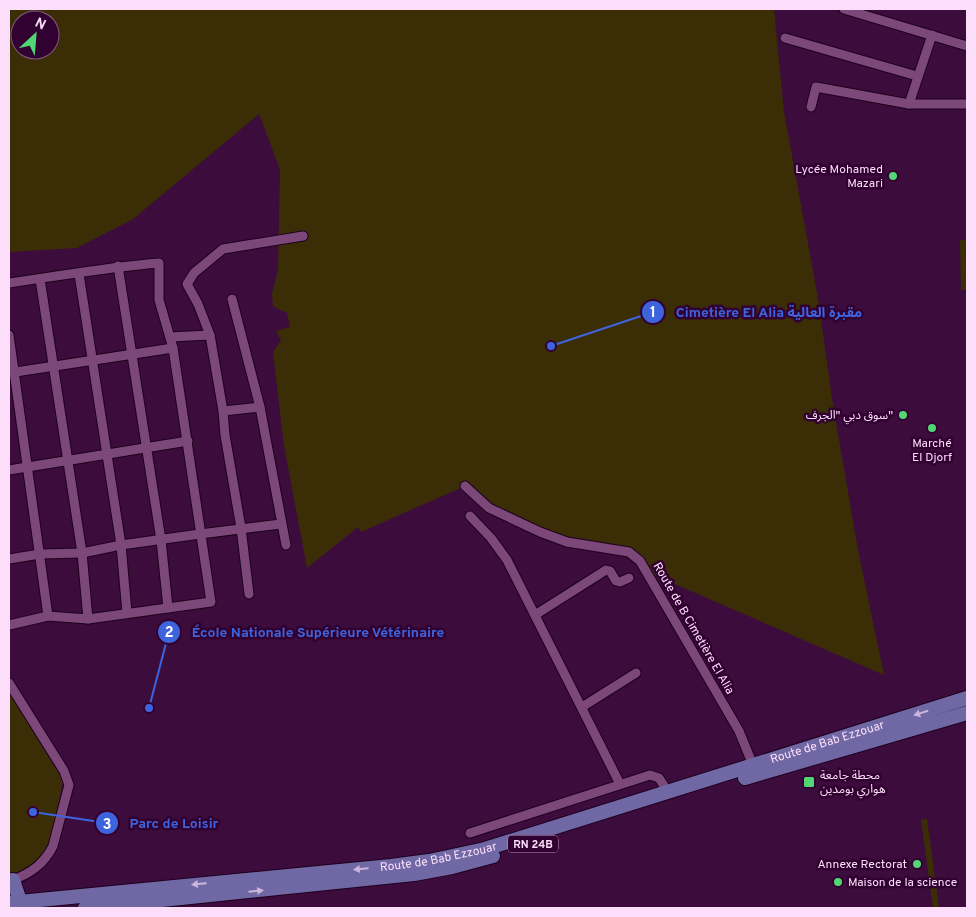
<svg xmlns="http://www.w3.org/2000/svg" width="976" height="917" font-family="Overpass,'Noto Sans Arabic',sans-serif">
	<style>
		.green { fill: #3b2e07; fill-rule: evenodd }
		.lines { fill: none; stroke-linecap: round; stroke-linejoin: round }
		.street-casing { stroke: #1e001e; stroke-width: 11 }
		.primary-casing { stroke: #1e001e; stroke-width: 16 }
		.street { stroke: #7c487a; stroke-width: 9 }
		.primary { stroke: #6f68a5; stroke-width: 14 }
		.oneway { fill: #cbb5dc }
		.poi-dot { fill: #52d673; stroke: #310131; stroke-width: 2 }
		.labels { text-anchor: middle; stroke-width: 5; stroke-linejoin: round; paint-order: stroke }
		.shield { fill: #310131; stroke: #bf9cbe; stroke-width: 1 }
		.shield-label { font-size: 11px; font-weight: bold; fill: #fcdefa }
		.poi-label { font-size: 12px; fill: #fcdefa; stroke: #310131; text-anchor: end }
		.street-label { font-size: 12px; fill: #fcdefa; stroke: #310131 }
		.leader { fill: none; stroke: #3e64dd; stroke-width: 2 }
		.callout-dot { fill: #3e64dd; stroke: #310131; stroke-width: 2 }
		.mark-label { font-size: 15px; text-anchor: middle; font-weight: bold; fill: #fff }
		.callout-label { font-size: 14px; text-anchor: middle; font-weight: bold; fill: #3e64dd; stroke: #310131; stroke-width: 5; stroke-linejoin: round; paint-order: stroke }
	</style>
	<rect width="100%" height="100%" fill="#3c0c3c"/>
	<g class="green">
		<path d="M9,9H774L784,112L819,304L832,399L858,550L884,675L654,575L648,564L642,558L579,544L499,510L465,486L361,532L358,527L307,568L284,446L273,352L281,340L276,331L290,327L287,313L273,306L272,293L278,270L280,170L259,114L133,219L77,248L9,252ZM20,20H50V50H20Z"/>
		<polygon points="960,240 967,240 967,290 961,290"/>
		<polygon points="9,693 63,780 51,844 43,861 14,877 9,876"/>
		<polygon points="927,819 939,908 933,908 921,820"/>
	</g>
	<g class="lines">
		<defs>
			<g id="street">
				<polyline points="844,9 967,46"/>
				<polyline points="785,38 917,76"/>
				<polyline points="909,104 932,35"/>
				<polyline points="811,107 816,87 909,104 967,104"/>
				<polyline points="118,266 161,540 168,608"/>
				<polyline points="79,274 121,545 127,613"/>
				<polyline points="40,279 82,553 88,619"/>
				<path d="M9,283C59,276 109,267 159,263V300L173,348L211,602L88,619L48,616L9,625"/>
				<polyline points="232,299 260,407 286,545"/>
				<polyline points="9,335 48,616"/>
				<polyline points="170,337 210,335"/>
				<polyline points="9,373 173,348"/>
				<polyline points="223,411 260,407"/>
				<polyline points="9,470 188,441"/>
				<polyline points="465,486 489,508 540,532 567,542 629,552 640,561 739,731 755,770"/>
				<polyline points="470,516 491,538 507,560 620,784"/>
				<polyline points="9,559 40,554 82,553 121,545 200,534 281,524"/>
				<polyline points="249,594 241,528 225,435 223,411 210,335 198,304 187,284 194,273 223,249 303,236"/>
				<polyline points="535,615 606,570 610,571 616,581 620,582 629,578"/>
				<path d="M9,683L64,771L69,785L53,846C44,864 31,873 13,880"/>
				<polyline points="582,707 636,673"/>
				<polyline points="470,833 650,775 659,778 668,792"/>
			</g>
			<g id="primary">
				<polyline points="745,778 967,713"/>
				<polyline points="13,880 20,901 20,908"/>
				<path id="s1" d="M9,903L391,866L429,861L485,849L967,698"/>
				<polyline points="85,908 414,874 452,867 493,856"/>
			</g>
		</defs>
		<use href="#street" class="street-casing"/>
		<use href="#primary" class="primary-casing"/>
		<use href="#street" class="street"/>
		<use href="#primary" class="primary"/>
	</g>
	<defs><path id="oneway-solid" d="M-6-.8H1V-3.2L6.5 0L1 3.2V.8H-6Z" transform="scale(1.25)"/></defs>
	<g class="oneway">
		<use href="#oneway-solid" transform="translate(921 713) rotate(162)"/>
		<use href="#oneway-solid" transform="translate(361 869) rotate(175)"/>
		<use href="#oneway-solid" transform="translate(199 884) rotate(175)"/>
		<use href="#oneway-solid" transform="translate(256 891) rotate(-6)"/>
	</g>
	<g class="poi-dot">
		<circle cx="893" cy="176" r="5"/>
		<circle cx="903" cy="415" r="5"/>
		<circle cx="932" cy="428" r="5"/>
		<rect x="803" y="776" width="12" height="12" rx="2.5"/>
		<circle cx="917" cy="864" r="5"/>
		<circle cx="838" cy="882" r="5"/>
	</g>
	<g class="labels">
		<rect class="shield" x="508" y="835.5" width="50" height="17" rx="4"/>
		<g class="shield-label">
			<text x="533" y="848">RN 24B</text>
		</g>
		<g class="poi-label">
			<text x="883" y="173">Lycée Mohamed<tspan x="883" dy="14">Mazari</tspan></text>
			<text x="893" y="419">سوق دبي "الجرف"</text>
			<text x="932" y="447" text-anchor="middle">Marché<tspan x="932" dy="14">El Djorf</tspan></text>
			<text x="820" y="779" text-anchor="start">محطة جامعة<tspan x="820" dy="14">هواري بومدين</tspan></text>
			<text x="907" y="868">Annexe Rectorat</text>
			<text x="848" y="886" text-anchor="start">Maison de la science</text>
		</g>
		<g class="street-label">
			<text transform="translate(694 628) rotate(60)" y="4">Route de B Cimetière El Alia</text>
			<text dy="4" stroke="none"><textPath href="#s1" startOffset="838">Route de Bab Ezzouar</textPath></text>
			<text dy="4" stroke="none"><textPath href="#s1" startOffset="432">Route de Bab Ezzouar</textPath></text>
		</g>
	</g>
	<path class="leader" d="M551 346L653 312M149 708L169 632M33 812L107 823"/>
	<g class="callout-dot">
		<circle cx="551" cy="346" r="5"/>
		<circle cx="149" cy="708" r="5"/>
		<circle cx="33" cy="812" r="5"/>
		<circle cx="653" cy="312" r="12"/>
		<circle cx="169" cy="632" r="12"/>
		<circle cx="107" cy="823" r="12"/>
	</g>
	<g class="mark-label">
		<text x="653" y="317">1</text>
		<text x="169" y="637">2</text>
		<text x="107" y="829">3</text>
	</g>
	<g class="callout-label">
		<text x="769" y="317">Cimetière El Alia مقبرة العالية</text>
		<text x="318" y="637">École Nationale Supérieure Vétérinaire</text>
		<text x="174" y="828">Parc de Loisir</text>
	</g>
	<rect width="976" height="917" fill="none" stroke="#fcdefa" stroke-width="20"/>
	<g transform="translate(35 35) rotate(26)"><circle r="24" fill="#310131" stroke="#825981"/>
	<path d="M0-4L9 19L0 12L-9 19Z" fill="#52d673"/>
	<text y="-8" font-size="14" font-weight="bold" text-anchor="middle" fill="#fcdefa">N</text>
	</g>
</svg>
